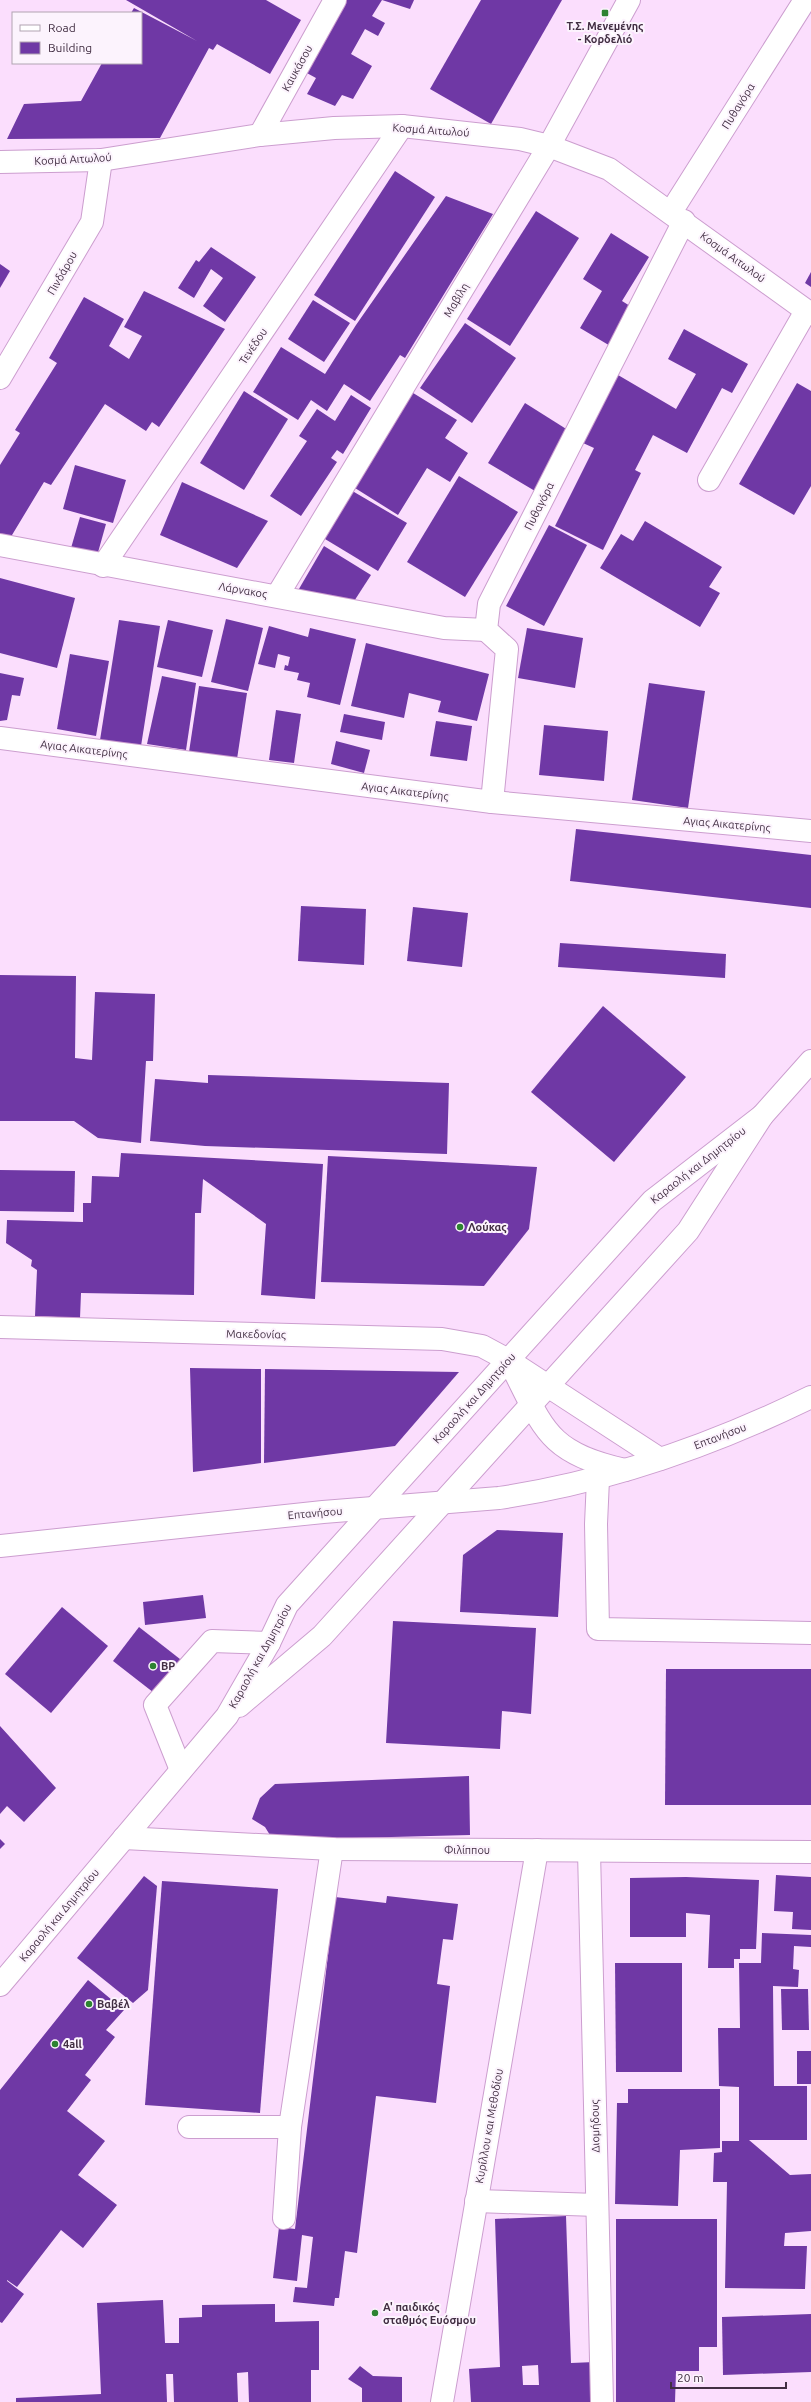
<svg xmlns="http://www.w3.org/2000/svg" width="811" height="2402" font-family="Ubuntu,sans-serif">
	<style>
		.building { fill: #6f38a5; fill-rule: evenodd }
		.lines { fill: none; stroke-linecap: round; stroke-linejoin: round }
		.minor-casing { stroke: #cc9ecf; stroke-width: 24 }
		.major-casing { stroke: #cc9ecf; stroke-width: 24 }
		.minor { stroke: #fff; stroke-width: 22 }
		.major { stroke: #fff; stroke-width: 22 }
		.poi-dot { fill: #2d8331; stroke: #fcf3fd; stroke-width: 1.5 }
		.labels { text-anchor: middle; stroke-width: 4; stroke-linejoin: round; paint-order: stroke }
		.poi-label { font-size: 11px; font-weight: bold; fill: #412e42; stroke: #fcf3fd; text-anchor: start }
		.street-label { font-size: 11px; fill: #412e42; stroke: #fcf3fd }
	</style>
	<rect width="100%" height="100%" fill="#fbdefd"/>
	<g class="building">
		<polygon points="126,0 266,0 301,20 270,74 217,44 213,50 209,48 160,138 7,139 24,104 81,101 102,63 141,63 141,13 131,13 134,8 197,41"/>
		<polygon points="342,0 382,0 372,16 385,23 378,36 365,29 351,54 372,66 353,99 342,95 335,106 307,94 316,78 305,72"/>
		<polygon points="382,0 414,0 410,9"/>
		<polygon points="481,0 562,0 491,124 430,89"/>
		<polygon points="395,171 435,197 355,321 314,295"/>
		<polygon points="446,196 493,214 405,358 400,355 370,401 344,384 327,411 311,400 298,420 253,392 281,347 325,374 356,325"/>
		<polygon points="536,211 579,238 510,346 467,319"/>
		<polygon points="611,233 649,257 622,301 630,306 612,347 580,328 602,291 583,279"/>
		<polygon points="211,247 256,277 225,322 203,306 223,278 211,269 194,298 178,288 196,260 199,262"/>
		<polygon points="0,264 10,271 0,288"/>
		<polygon points="811,272 811,287 805,283"/>
		<polygon points="144,291 225,329 159,427 152,422 146,431 105,404 51,485 44,482 6,545 0,542 0,465 20,433 15,430 57,363 49,358 84,297 124,319 109,346 129,359 142,336 124,327"/>
		<polygon points="313,300 350,323 324,362 288,339"/>
		<polygon points="465,323 516,358 472,423 420,388"/>
		<polygon points="684,329 748,364 732,393 722,388 687,453 653,435 635,470 641,473 603,550 555,526 594,448 583,443 618,375 676,409 696,374 668,359"/>
		<polygon points="797,383 811,391 811,486 794,515 739,484"/>
		<polygon points="405,388 457,420 445,438 468,453 450,482 427,468 398,515 347,483"/>
		<polygon points="244,391 288,419 244,490 200,463"/>
		<polygon points="351,395 371,408 343,454 337,450 331,458 337,462 301,516 270,496 307,441 299,436 317,409 335,421"/>
		<polygon points="525,403 571,432 535,491 488,463"/>
		<polygon points="75,465 126,480 113,523 63,509"/>
		<polygon points="459,476 518,512 465,597 407,562"/>
		<polygon points="182,482 268,521 237,568 160,535"/>
		<polygon points="349,489 407,523 378,571 320,536"/>
		<polygon points="80,517 106,524 95,563 69,555"/>
		<polygon points="645,521 722,567 709,587 720,593 700,627 600,568 621,534 633,541"/>
		<polygon points="549,525 587,545 544,626 506,606"/>
		<polygon points="324,546 371,575 349,609 296,594"/>
		<polygon points="0,578 75,598 57,668 0,653"/>
		<polygon points="226,619 263,628 248,691 211,682"/>
		<polygon points="119,620 160,626 141,746 100,740"/>
		<polygon points="168,620 213,630 202,677 157,667"/>
		<polygon points="269,626 308,637 310,628 356,639 340,705 307,697 310,683 297,680 299,673 284,670 285,665 288,666 290,657 278,654 275,668 258,664"/>
		<polygon points="527,628 583,638 575,688 518,678"/>
		<polygon points="366,643 489,674 477,721 438,712 441,701 409,693 404,718 351,706"/>
		<polygon points="70,654 109,661 96,736 57,729"/>
		<polygon points="0,673 24,678 20,696 12,695 7,720 0,721"/>
		<polygon points="162,676 196,683 186,750 147,744"/>
		<polygon points="649,683 705,691 688,808 632,800"/>
		<polygon points="199,686 247,693 237,759 189,752"/>
		<polygon points="276,710 301,714 294,763 269,760"/>
		<polygon points="344,714 385,722 382,740 340,732"/>
		<polygon points="436,721 472,726 467,761 430,756"/>
		<polygon points="544,725 608,731 604,781 539,775"/>
		<polygon points="336,741 370,750 364,773 331,764"/>
		<polygon points="576,829 811,855 811,908 570,881"/>
		<polygon points="301,906 366,909 364,965 298,961"/>
		<polygon points="413,907 468,913 462,967 407,961"/>
		<polygon points="560,943 726,954 725,978 558,967"/>
		<polygon points="0,975 76,976 75,1058 92,1060 95,992 155,994 153,1061 146,1061 141,1143 98,1138 74,1121 0,1121"/>
		<polygon points="603,1006 686,1077 614,1162 531,1092"/>
		<polygon points="208,1075 449,1083 447,1154 205,1146 150,1141 155,1079 208,1083"/>
		<polygon points="121,1153 323,1164 315,1299 261,1295 266,1224 203,1179 201,1213 195,1213 194,1295 81,1293 80,1318 35,1316 37,1270 31,1266 32,1260 6,1243 7,1220 83,1222 83,1203 91,1203 92,1176 119,1177"/>
		<polygon points="328,1156 537,1167 529,1229 484,1286 321,1282"/>
		<polygon points="0,1170 75,1171 74,1212 0,1211"/>
		<polygon points="190,1368 261,1369 261,1463 193,1472"/>
		<polygon points="265,1369 459,1372 395,1446 264,1463"/>
		<polygon points="497,1530 563,1533 558,1617 460,1612 463,1555"/>
		<polygon points="203,1595 206,1618 145,1625 143,1602"/>
		<polygon points="62,1607 108,1646 51,1713 5,1674"/>
		<polygon points="393,1621 536,1628 531,1714 502,1711 500,1749 386,1743"/>
		<polygon points="139,1627 194,1670 167,1703 113,1661"/>
		<polygon points="666,1669 811,1669 811,1805 665,1805"/>
		<polygon points="0,1726 56,1788 24,1822 7,1806 0,1814"/>
		<polygon points="469,1776 470,1835 273,1840 265,1827 252,1819 260,1798 275,1784"/>
		<polygon points="0,1839 5,1844 0,1849"/>
		<polygon points="776,1875 811,1877 811,1930 792,1929 793,1912 774,1911"/>
		<polygon points="144,1876 157,1886 148,1990 133,2003 77,1958"/>
		<polygon points="686,1877 759,1880 756,1949 740,1949 740,1959 734,1959 734,1968 708,1968 710,1915 686,1913 686,1937 630,1937 630,1878"/>
		<polygon points="162,1881 278,1889 260,2113 145,2105"/>
		<polygon points="387,1896 458,1904 453,1940 443,1939 437,1984 450,1986 436,2103 376,2096 357,2253 345,2251 339,2298 335,2298 334,2306 293,2302 295,2287 307,2288 313,2237 302,2235 297,2281 273,2278 279,2227 295,2229 335,1897 386,1903"/>
		<polygon points="762,1933 811,1935 811,1947 794,1946 793,1969 799,1970 798,1987 773,1986 774,2086 807,2086 807,2140 749,2140 790,2175 811,2174 811,2231 785,2233 784,2246 807,2246 805,2289 725,2288 727,2182 713,2182 714,2153 722,2152 722,2141 739,2141 739,2087 719,2086 718,2028 740,2028 739,1963 761,1963"/>
		<polygon points="615,1963 682,1963 682,2072 616,2072"/>
		<polygon points="88,1980 124,2010 106,2030 115,2037 85,2075 91,2080 67,2111 105,2141 78,2175 117,2205 83,2248 61,2230 17,2287 7,2280 7,2281 24,2294 2,2323 0,2322 0,2090"/>
		<polygon points="781,1989 808,1989 809,2030 782,2030"/>
		<rect x="797" y="2051" width="14" height="33"/>
		<polygon points="628,2089 720,2089 720,2148 680,2150 678,2206 615,2204 617,2103 628,2103"/>
		<path d="M566,2216L571,2363L595,2362L597,2402H471L469,2369L500,2367L495,2219ZM538,2365L539,2385H523L522,2366Z"/>
		<polygon points="616,2219 717,2219 717,2347 699,2347 699,2371 676,2371 675,2402 616,2402"/>
		<polygon points="163,2300 165,2343 179,2343 179,2318 202,2317 202,2305 275,2304 275,2322 319,2321 319,2370 311,2370 311,2402 249,2402 248,2372 237,2373 238,2402 174,2402 173,2374 166,2374 167,2402 16,2402 16,2398 101,2394 97,2303"/>
		<polygon points="811,2314 811,2372 723,2375 722,2317"/>
		<polygon points="360,2366 373,2376 402,2377 402,2402 362,2402 362,2388 348,2379"/>
	</g>
	<g class="lines">
		<defs>
			<g id="minor">
				<polyline points="260,135 335,0"/>
				<polyline points="0,162 101,160 260,135 334,128 402,126 520,139 549,146 609,169 811,314"/>
				<polyline points="671,212 805,0"/>
				<polyline points="0,378 92,222 101,160"/>
				<polyline points="709,480 806,311"/>
				<polyline points="0,545 444,628 486,630"/>
				<polyline points="103,566 402,126"/>
				<polyline points="277,596 549,146 629,0"/>
				<polyline points="0,738 492,802 811,831"/>
				<polyline points="492,802 507,649 486,630 489,604 684,221"/>
				<polyline points="0,1327 442,1339 482,1346 508,1360 660,1459"/>
				<path d="M509,1361C544,1428 545,1452 625,1470"/>
				<polyline points="598,1479 596,1524 598,1629 811,1633"/>
				<path d="M0,1546L323,1512L499,1498C608,1482 713,1445 811,1397"/>
				<polyline points="181,1770 155,1705 212,1641 269,1643"/>
				<polyline points="124,1838 332,1849 811,1852"/>
				<polyline points="589,1851 602,2402"/>
				<polyline points="189,2127 290,2127 332,1849"/>
				<polyline points="476,2201 597,2205"/>
				<polyline points="284,2218 290,2127"/>
				<polyline points="442,2402 537,1850"/>
			</g>
			<g id="major">
				<polyline points="239,1706 322,1636 688,1231 762,1116 811,1061"/>
				<polyline points="0,1985 227,1716 269,1643 287,1605 652,1201 762,1116"/>
			</g>
		</defs>
		<use href="#minor" class="minor-casing"/>
		<use href="#major" class="major-casing"/>
		<use href="#minor" class="minor"/>
		<use href="#major" class="major"/>
	</g>
	<g class="poi-dot">
		<rect x="601" y="9" width="8" height="8" rx="2"/>
		<circle cx="460" cy="1227" r="4"/>
		<circle cx="153" cy="1666" r="4"/>
		<circle cx="89" cy="2004" r="4"/>
		<circle cx="55" cy="2044" r="4"/>
		<circle cx="375" cy="2313" r="4"/>
	</g>
	<g class="labels">
		<g class="poi-label">
			<text x="605" y="30" text-anchor="middle">Τ.Σ. Μενεμένης<tspan x="605" dy="13">- Κορδελιό</tspan></text>
			<text x="468" y="1231">Λούκας</text>
			<text x="161" y="1670">BP</text>
			<text x="97" y="2008">Βαβέλ</text>
			<text x="63" y="2048">4all</text>
			<text x="383" y="2311">Α' παιδικός<tspan x="383" dy="13">σταθμός Ευόσμου</tspan></text>
		</g>
		<g class="street-label">
			<text transform="translate(297 68) rotate(-61)" y="4">Καυκάσου</text>
			<text transform="translate(738 106) rotate(-58)" y="4">Πυθαγόρα</text>
			<text transform="translate(431 130) rotate(4)" y="4">Κοσμά Αιτωλού</text>
			<text transform="translate(73 159) rotate(-3)" y="4">Κοσμά Αιτωλού</text>
			<text transform="translate(733 257) rotate(36)" y="4">Κοσμά Αιτωλού</text>
			<text transform="translate(62 273) rotate(-60)" y="4">Πινδάρου</text>
			<text transform="translate(456 300) rotate(-59)" y="4">Μαβίλη</text>
			<text transform="translate(253 346) rotate(-56)" y="4">Τενέδου</text>
			<text transform="translate(539 506) rotate(-63)" y="4">Πυθαγόρα</text>
			<text transform="translate(243 590) rotate(10)" y="4">Λάρνακος</text>
			<text transform="translate(84 749) rotate(7)" y="4">Αγιας Αικατερίνης</text>
			<text transform="translate(405 791) rotate(7)" y="4">Αγιας Αικατερίνης</text>
			<text transform="translate(727 824) rotate(5)" y="4">Αγιας Αικατερίνης</text>
			<text transform="translate(698 1165) rotate(-38)" y="4">Καραολή και Δημητρίου</text>
			<text transform="translate(256 1334) rotate(1)" y="4">Μακεδονίας</text>
			<text transform="translate(474 1398) rotate(-48)" y="4">Καραολή και Δημητρίου</text>
			<text transform="translate(720 1436) rotate(-21)" y="4">Επτανήσου</text>
			<text transform="translate(315 1513) rotate(-5)" y="4">Επτανήσου</text>
			<text transform="translate(260 1656) rotate(-61)" y="4">Καραολή και Δημητρίου</text>
			<text x="467" y="1854">Φιλίππου</text>
			<text transform="translate(59 1915) rotate(-50)" y="4">Καραολή και Δημητρίου</text>
			<text transform="translate(489 2126) rotate(-80)" y="4">Κυρίλλου και Μεθοδίου</text>
			<text transform="translate(595 2126) rotate(-91)" y="4">Διομήδους</text>
		</g>
	</g>
	<rect x="12" y="12" width="130" height="52" fill="#fcf3fd" stroke="#b1a4b2"/>
	<rect x="20" y="25" width="20" height="6" fill="#ffffff" stroke="#b1a4b2"/>
	<text x="48" y="32" font-size="12" fill="#412e42">Road</text>
	<rect x="20" y="42" width="20" height="12" fill="#6f38a5" stroke="#b1a4b2"/>
	<text x="48" y="52" font-size="12" fill="#412e42">Building</text>
	<path d="M671 2382v6h115v-6" fill="none" stroke="#412e42" stroke-width="2"/>
	<text x="677" y="2382" font-size="12" fill="#412e42" stroke="#fcf3fd" stroke-width="3" paint-order="stroke">20 m</text>
</svg>
